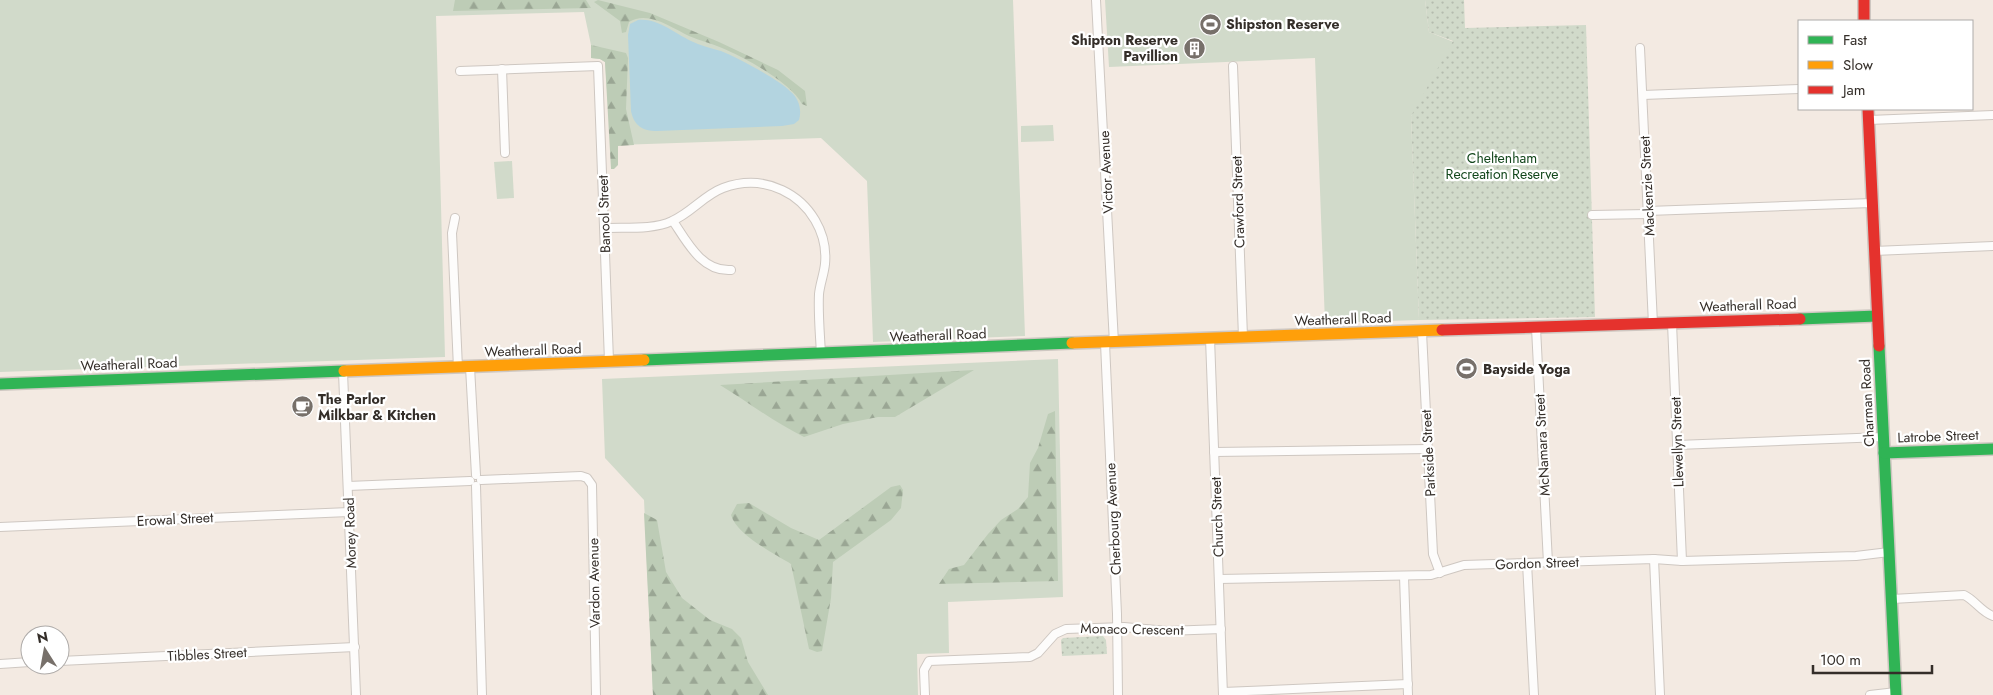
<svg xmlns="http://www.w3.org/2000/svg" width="1993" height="695" font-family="Jost,sans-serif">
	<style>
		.green { fill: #d1daca }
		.forest { fill: url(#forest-firs) }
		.park { fill: url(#park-dots) }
		.water { fill: #b3d4e0 }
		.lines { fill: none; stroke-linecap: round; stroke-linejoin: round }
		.street-casing { stroke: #cec7c1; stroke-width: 10 }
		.fast-casing { stroke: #cec7c1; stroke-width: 14 }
		.slow-casing { stroke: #cec7c1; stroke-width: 14 }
		.jam-casing { stroke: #cec7c1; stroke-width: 14 }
		.street { stroke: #fdfcfb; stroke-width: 8 }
		.fast { stroke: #30b455; stroke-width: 11 }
		.slow { stroke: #ff9f0a; stroke-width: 11 }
		.jam { stroke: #e5322d; stroke-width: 11 }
		.labels { text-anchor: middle; stroke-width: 4.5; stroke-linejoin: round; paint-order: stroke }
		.poi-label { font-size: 14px; font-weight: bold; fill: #342e29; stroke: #fff; text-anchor: start }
		.park-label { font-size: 14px; fill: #12461b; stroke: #fff }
		.street-label { font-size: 14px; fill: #342e29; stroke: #fff }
	</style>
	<defs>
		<pattern id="forest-firs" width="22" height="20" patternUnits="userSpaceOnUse" patternTransform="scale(1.25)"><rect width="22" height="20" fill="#bdccb6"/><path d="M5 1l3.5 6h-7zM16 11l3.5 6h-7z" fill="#9aa694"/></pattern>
		<pattern id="park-dots" width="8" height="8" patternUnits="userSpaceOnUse" patternTransform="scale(1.25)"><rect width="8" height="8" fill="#d1daca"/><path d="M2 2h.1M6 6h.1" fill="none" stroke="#b4bbae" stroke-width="1.8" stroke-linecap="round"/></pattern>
	</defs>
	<rect width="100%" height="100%" fill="#f3eae2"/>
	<g class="green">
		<polygon points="0,0 1013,0 1025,336 873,342 867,181 821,138 618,145 608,104 605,62 600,59 591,58 591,45 584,12 436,16 445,357 0,372"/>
		<polygon points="1105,0 1425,0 1429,32 1466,47 1411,116 1419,320 1325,323 1315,58 1109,67"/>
		<polygon points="1053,125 1054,141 1021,142 1021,126"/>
		<polygon points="512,161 514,198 497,199 494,162"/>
		<polygon points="1058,359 1063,597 948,602 949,653 917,654 918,695 653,695 644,500 605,458 602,379"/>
	</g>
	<g class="forest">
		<polygon points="455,0 586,0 591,8 453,11"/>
		<path d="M598,0L650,13L719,42L778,70L805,91L807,106L802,104C792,83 744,57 722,48C711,43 700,41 689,36C672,28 648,10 629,22L626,32L622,33L620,21L594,2Z"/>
		<polygon points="591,45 626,53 628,58 626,109 634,145 618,146 618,165 614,169 611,169 605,62 600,59 591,58"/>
		<path d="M974,370L895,417H878L843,424L804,437C775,423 748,402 720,385Z"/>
		<polygon points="1055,411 1058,581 939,584 949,569 964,565 988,534 1001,520 1018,509 1028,497 1030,463 1038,448 1048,414"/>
		<path d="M900,485L903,490L901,508L891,520L833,562L831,598L822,651L817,652L809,649L791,564C773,553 737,535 731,515L737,504L749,503L791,528L819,540L891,487Z"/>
		<polygon points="644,513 657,520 666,572 682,598 710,620 732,629 741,638 748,662 768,695 653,695"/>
	</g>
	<g class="park">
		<polygon points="1425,0 1464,0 1465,28 1586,25 1595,317 1419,320 1411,116 1453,41 1429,32"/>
		<polygon points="1103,636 1106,640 1107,654 1062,656 1061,640 1063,638"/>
	</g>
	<path class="water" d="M638,20C658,18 674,33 691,41C701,46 711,48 721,51C738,58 778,79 791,92C799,99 802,110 799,120L794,124L782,126L657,131C643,131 634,126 631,111L628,35L630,24Z"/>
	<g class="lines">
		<defs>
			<g id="street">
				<polyline points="1096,0 1114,343"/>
				<polyline points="1640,48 1653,324"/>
				<polyline points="1233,66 1243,337"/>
				<polyline points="502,69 505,153"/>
				<polyline points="460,71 598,66 609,361"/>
				<polyline points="1643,95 1799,89"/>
				<polyline points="1869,120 1993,115"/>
				<polyline points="1648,211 1872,203"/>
				<polyline points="1592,215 1648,214"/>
				<polyline points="455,218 452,233 458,368"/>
				<path d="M673,221C687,242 702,272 731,270"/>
				<path d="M605,228C625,227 653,230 672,221C691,213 704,195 723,188C742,181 763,181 782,190C810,203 828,233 825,264C824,274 820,284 819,294C818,314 820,334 821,354"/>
				<polyline points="1874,251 1993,246"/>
				<polyline points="1672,323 1682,561"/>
				<polyline points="1536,328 1548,563"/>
				<polyline points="1422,332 1433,554 1440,573"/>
				<polyline points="1210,338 1223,695"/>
				<polyline points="1105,343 1117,614 1118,695"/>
				<polyline points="470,367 476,475"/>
				<polyline points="343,372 356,695"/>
				<polyline points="1677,445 1883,437"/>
				<polyline points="1214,452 1428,449"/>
				<polyline points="481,480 581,476 587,478 592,485 596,695"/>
				<polyline points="348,486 470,481"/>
				<polyline points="476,486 482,695"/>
				<polyline points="0,527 349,512"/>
				<polyline points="1654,559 1660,695"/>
				<polyline points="1527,563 1534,695"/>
				<polyline points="1404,576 1408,695"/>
				<polyline points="1219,579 1431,575 1464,565 1654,559 1682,561 1856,556 1889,552"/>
				<path d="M1892,599L1964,595C1975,600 1981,612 1993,616"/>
				<polyline points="60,661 355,647"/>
				<polyline points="0,664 30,662"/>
				<polyline points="1223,692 1408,684"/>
				<polyline points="925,695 924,670 929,661 1030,657 1038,653 1055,634 1066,629 1124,627 1167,631 1221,629"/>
				<polyline points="1870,695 1896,692"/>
			</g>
			<g id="fast">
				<polyline points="1800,319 1877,316"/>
				<polyline points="1879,346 1896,695"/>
				<polyline points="644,360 1072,343"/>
				<polyline points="0,384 344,371"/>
				<polyline points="1884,453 1993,449"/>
			</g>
			<g id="slow">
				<polyline points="1072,343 1442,330"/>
				<polyline points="344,371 644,360"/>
			</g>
			<g id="jam">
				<polyline points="1864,0 1864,21"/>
				<polyline points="1868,109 1879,346"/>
				<polyline points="1442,330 1800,319"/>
			</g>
		</defs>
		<use href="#street" class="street-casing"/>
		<use href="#fast" class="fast-casing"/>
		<use href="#slow" class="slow-casing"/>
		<use href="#jam" class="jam-casing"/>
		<use href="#street" class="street"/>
		<use href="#fast" class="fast"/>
		<use href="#slow" class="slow"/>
		<use href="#jam" class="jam"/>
	</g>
	<defs>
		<symbol id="stadium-disc" viewBox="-11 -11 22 22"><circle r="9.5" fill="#77706a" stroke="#fff"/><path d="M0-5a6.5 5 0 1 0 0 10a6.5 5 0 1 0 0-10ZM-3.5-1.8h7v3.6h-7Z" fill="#fff"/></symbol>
		<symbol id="building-disc" viewBox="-11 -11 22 22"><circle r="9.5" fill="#77706a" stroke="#fff"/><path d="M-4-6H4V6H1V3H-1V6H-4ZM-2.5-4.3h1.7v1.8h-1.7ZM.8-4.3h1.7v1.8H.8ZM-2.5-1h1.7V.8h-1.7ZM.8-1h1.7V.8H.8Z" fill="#fff"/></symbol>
		<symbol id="cafe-disc" viewBox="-11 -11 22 22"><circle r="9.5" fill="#77706a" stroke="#fff"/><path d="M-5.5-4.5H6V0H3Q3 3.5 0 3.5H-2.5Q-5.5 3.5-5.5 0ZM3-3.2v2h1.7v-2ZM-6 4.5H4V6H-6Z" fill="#fff"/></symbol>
	</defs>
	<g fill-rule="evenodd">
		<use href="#stadium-disc" x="1198" y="12" width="25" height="25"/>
		<use href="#building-disc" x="1182" y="36" width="25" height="25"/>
		<use href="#stadium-disc" x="1454" y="356" width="25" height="25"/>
		<use href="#cafe-disc" x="290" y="394" width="25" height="25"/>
	</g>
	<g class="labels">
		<g class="poi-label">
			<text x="1226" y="29">Shipston Reserve</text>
			<text x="1178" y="45" text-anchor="end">Shipton Reserve<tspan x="1178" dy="16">Pavillion</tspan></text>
			<text x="1483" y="374">Bayside Yoga</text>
			<text x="318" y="404">The Parlor<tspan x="318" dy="16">Milkbar &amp; Kitchen</tspan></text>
		</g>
		<g class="park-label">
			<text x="1502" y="163">Cheltenham<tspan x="1502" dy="16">Recreation Reserve</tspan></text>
		</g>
		<g class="street-label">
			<text transform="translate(1106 172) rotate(-93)" y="5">Victor Avenue</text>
			<text transform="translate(1647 186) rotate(-93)" y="5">Mackenzie Street</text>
			<text transform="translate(1238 202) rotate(-92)" y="5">Crawford Street</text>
			<text transform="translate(604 214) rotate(-92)" y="5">Banool Street</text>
			<text transform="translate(1748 305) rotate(-2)" y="5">Weatherall Road</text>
			<text transform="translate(1343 319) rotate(-2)" y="5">Weatherall Road</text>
			<text transform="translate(938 335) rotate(-2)" y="5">Weatherall Road</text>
			<text transform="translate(533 350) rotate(-2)" y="5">Weatherall Road</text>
			<text transform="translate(129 364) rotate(-2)" y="5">Weatherall Road</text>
			<text transform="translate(1867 403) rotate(-93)" y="5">Charman Road</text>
			<text transform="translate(1938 436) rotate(-2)" y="5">Latrobe Street</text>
			<text transform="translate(1677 442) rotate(-92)" y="5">Llewellyn Street</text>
			<text transform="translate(1542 445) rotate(-93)" y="5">McNamara Street</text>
			<text transform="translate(1428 453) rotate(-93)" y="5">Parkside Street</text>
			<text transform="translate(1217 517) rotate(-92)" y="5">Church Street</text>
			<text transform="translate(175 519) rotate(-3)" y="5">Erowal Street</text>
			<text transform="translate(1113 519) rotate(-93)" y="5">Cherbourg Avenue</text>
			<text transform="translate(350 533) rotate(-92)" y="5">Morey Road</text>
			<text transform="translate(1537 563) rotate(-2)" y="5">Gordon Street</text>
			<text transform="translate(594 583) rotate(-91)" y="5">Vardon Avenue</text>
			<text transform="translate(1132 629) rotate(1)" y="5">Monaco Crescent</text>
			<text transform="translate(207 654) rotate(-3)" y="5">Tibbles Street</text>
		</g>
	</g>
	<rect x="1798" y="20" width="175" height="90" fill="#ffffff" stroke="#aeaba9"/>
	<rect x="1808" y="36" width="25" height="8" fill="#30b455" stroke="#aeaba9"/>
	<text x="1843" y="45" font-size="15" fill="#342e29">Fast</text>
	<rect x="1808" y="61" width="25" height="8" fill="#ff9f0a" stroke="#aeaba9"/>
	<text x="1843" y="70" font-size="15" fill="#342e29">Slow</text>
	<rect x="1808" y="86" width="25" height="8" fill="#e5322d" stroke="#aeaba9"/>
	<text x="1843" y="95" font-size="15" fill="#342e29">Jam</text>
	<g transform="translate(45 650) rotate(349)"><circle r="24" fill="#ffffff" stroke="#aeaba9"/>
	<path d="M0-4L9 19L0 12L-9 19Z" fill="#77706a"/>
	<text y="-8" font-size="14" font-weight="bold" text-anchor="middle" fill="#342e29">N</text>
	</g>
	<path d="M1813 665v8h119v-8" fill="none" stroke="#342e29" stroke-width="2.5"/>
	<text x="1820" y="665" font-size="15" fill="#342e29" stroke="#ffffff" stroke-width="4" paint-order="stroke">100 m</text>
</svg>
